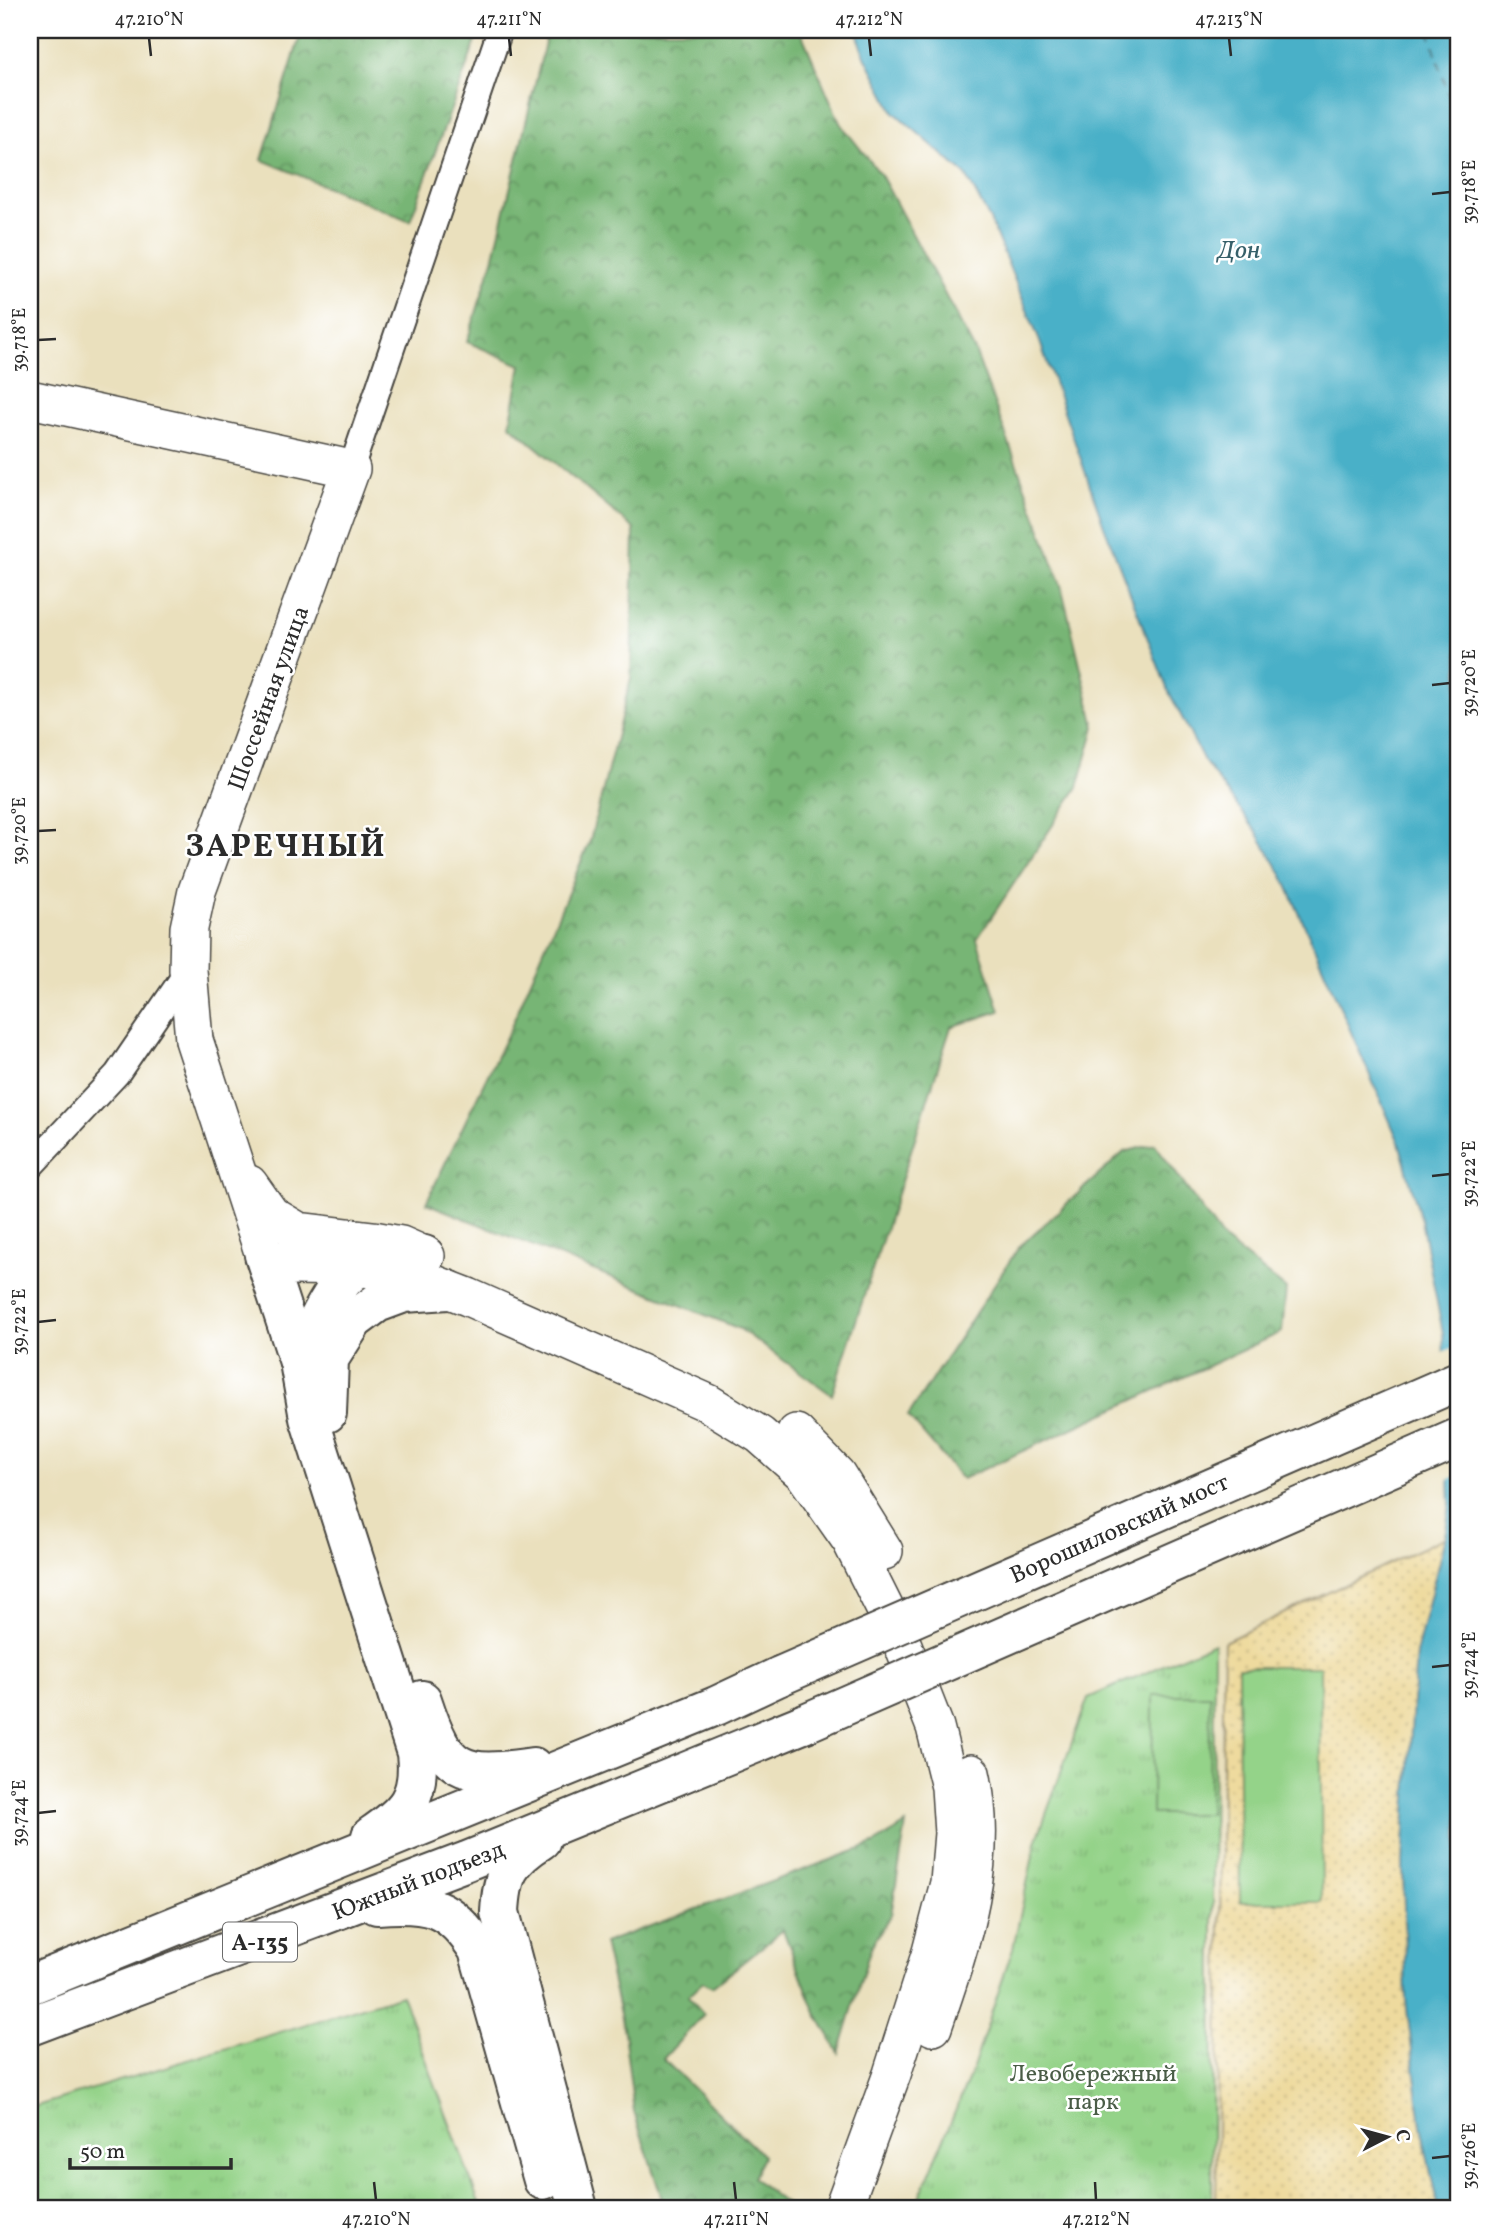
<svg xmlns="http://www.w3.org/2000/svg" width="1488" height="2238" font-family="Vollkorn,serif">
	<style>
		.forest { fill: url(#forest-crowns); stroke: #517050; stroke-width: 2 }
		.sand { fill: url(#sand-dots); stroke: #8c8264; stroke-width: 2 }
		.park { fill: url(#park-tufts); stroke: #607f5a; stroke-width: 2 }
		.garden { fill: #94d389; stroke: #607f5a; stroke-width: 2 }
		.water { fill: #49b0c8; stroke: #3a6e7a; stroke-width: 2 }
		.pier { fill: #eae0bd }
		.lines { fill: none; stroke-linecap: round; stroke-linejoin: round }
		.ferry { stroke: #37606a; stroke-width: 2; stroke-dasharray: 9 7; stroke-linecap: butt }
		.street-casing { stroke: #484641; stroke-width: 28 }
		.secondary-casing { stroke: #484641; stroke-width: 40 }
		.primary-casing { stroke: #484641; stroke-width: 42 }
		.street { stroke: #fff; stroke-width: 24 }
		.secondary { stroke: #fff; stroke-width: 37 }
		.primary { stroke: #fff; stroke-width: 38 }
		.primary-bridge-casing { stroke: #484641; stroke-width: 42; stroke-linecap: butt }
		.primary-bridge { stroke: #fff; stroke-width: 38 }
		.ticks { fill: none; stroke: #2b2b2b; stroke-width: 2.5 }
		.labels { text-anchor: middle; stroke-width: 5; stroke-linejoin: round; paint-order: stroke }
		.shield { fill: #fff; stroke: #6b6b6b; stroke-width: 2 }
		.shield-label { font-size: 23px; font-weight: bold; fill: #2b2b2b }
		.street-label { font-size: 24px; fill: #2b2b2b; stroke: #fff }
		.park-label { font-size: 24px; fill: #4a5d47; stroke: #fff }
		.water-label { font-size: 26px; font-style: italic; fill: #37606a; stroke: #fff }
		.district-label { font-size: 32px; font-weight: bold; letter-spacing: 2px; fill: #2b2b2b; stroke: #fff }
		.neatline { fill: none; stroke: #2b2b2b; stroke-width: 2.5 }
		.ticks-label { font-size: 18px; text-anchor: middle; fill: #2b2b2b }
	</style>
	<defs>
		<pattern id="forest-crowns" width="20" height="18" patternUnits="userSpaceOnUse" patternTransform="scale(1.75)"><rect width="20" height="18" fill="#77b575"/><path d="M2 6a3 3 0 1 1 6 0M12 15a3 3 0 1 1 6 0" fill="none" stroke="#629360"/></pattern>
		<pattern id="sand-dots" width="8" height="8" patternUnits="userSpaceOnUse" patternTransform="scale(1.75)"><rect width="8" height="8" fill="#eeda9e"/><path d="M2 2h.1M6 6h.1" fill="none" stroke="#cb8" stroke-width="1.8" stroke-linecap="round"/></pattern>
		<pattern id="park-tufts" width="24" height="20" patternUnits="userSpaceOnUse" patternTransform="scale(1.75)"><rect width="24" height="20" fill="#94d389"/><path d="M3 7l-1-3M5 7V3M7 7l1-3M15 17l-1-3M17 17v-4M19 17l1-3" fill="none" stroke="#80b576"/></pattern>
	</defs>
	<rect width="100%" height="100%" fill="#fff"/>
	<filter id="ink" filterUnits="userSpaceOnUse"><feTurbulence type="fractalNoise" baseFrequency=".0143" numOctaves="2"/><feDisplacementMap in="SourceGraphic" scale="14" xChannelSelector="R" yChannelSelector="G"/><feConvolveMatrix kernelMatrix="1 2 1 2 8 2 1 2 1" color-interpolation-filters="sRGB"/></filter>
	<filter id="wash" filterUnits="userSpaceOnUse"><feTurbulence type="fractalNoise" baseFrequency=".00686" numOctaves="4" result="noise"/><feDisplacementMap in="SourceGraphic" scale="28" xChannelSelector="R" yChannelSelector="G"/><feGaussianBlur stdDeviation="1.57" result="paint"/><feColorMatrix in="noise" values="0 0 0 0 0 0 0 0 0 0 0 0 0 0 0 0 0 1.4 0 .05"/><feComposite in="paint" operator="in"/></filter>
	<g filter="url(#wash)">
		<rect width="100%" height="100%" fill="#eae0bd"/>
		<g class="forest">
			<polygon points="302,30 480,30 410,221 262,160"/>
			<polygon points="548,30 800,30 840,123 881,175 975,351 1061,585 1095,727 1078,787 977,939 1000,1011 951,1027 832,1395 740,1329 426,1203 511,1027 590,841 631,678 634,529 510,425 521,365 467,342 494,256"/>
			<polygon points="1155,1144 1224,1240 1286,1289 1282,1332 962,1479 908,1416 1019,1247 1124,1152"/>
			<polygon points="906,1824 891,1915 871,1947 839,2053 816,2013 783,1930 712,1987 703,1982 688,1996 704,2014 663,2059 763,2156 753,2178 791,2208 665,2208 634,2112 624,2032 604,1943 874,1844"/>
		</g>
		<polygon class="sand" points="1445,1537 1416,1654 1403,1862 1406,2000 1421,2125 1438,2208 1216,2208 1224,1642"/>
		<g class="park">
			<polygon points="1214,1643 1212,2208 915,2208 972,2071 1013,1948 1036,1842 1088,1698"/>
			<polygon points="402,1995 481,2208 30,2208 30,2108"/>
		</g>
		<g class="garden">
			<polygon points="1238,1667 1320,1667 1322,1902 1240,1902"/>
			<polygon points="1153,1695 1210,1695 1209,1814 1152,1814"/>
		</g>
		<polygon class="water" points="856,30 1458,30 1458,2208 1438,2208 1421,2125 1406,2000 1403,1862 1416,1654 1445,1537 1450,1504 1443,1333 1421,1220 1399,1142 1283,876 1258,834 1204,761 1167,688 1104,526 1039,339 990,220 966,175 894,112 865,56"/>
		<polygon class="pier" points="1458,1346 1458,1475 1446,1481 1440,1353"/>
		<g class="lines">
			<polyline class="ferry" points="1429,30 1458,127"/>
		</g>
	</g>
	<g filter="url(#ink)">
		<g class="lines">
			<defs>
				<g id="street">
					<polyline points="351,469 500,30"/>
					<polyline points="30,1167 117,1074 188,970"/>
				</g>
				<g id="secondary">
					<polyline points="30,399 351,469 197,891 189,928 188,970 194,1040 264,1255 292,1266 358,1267 414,1276 468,1297 708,1403 760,1435 804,1474 851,1541 902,1643 935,1727 950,1787 953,1833 949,1883 931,1952 892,2074 843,2208"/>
					<polyline points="249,1184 271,1215 298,1231 373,1240 401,1245 426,1256"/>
					<polyline points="796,1433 837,1475 884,1551"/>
					<path d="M933,2027C961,1945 991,1861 971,1773"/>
				</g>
				<g id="primary">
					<path d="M264,1255L299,1362L309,1418L416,1753C421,1798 406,1812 371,1836"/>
					<path d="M299,1362C311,1335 332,1281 360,1267C379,1257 402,1257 424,1255"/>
					<polyline points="327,1413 329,1359 354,1320 377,1303 404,1293 448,1290"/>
					<path d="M422,1700C446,1773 460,1778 533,1767"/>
					<path d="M541,1840C508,1861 502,1875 500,1912L578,2208"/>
					<path d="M377,1905C427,1901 450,1905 478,1950L543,2180"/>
					<polyline points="30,1985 716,1706 780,1676"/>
					<polyline points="30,2026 467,1861 803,1724"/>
				</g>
			</defs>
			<use href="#street" class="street-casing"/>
			<use href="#secondary" class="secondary-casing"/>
			<use href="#primary" class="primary-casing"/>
			<use href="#street" class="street"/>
			<use href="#secondary" class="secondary"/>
			<use href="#primary" class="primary"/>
			<defs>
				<g id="primary-bridge">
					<polyline points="780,1676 1458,1381"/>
					<polyline points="803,1724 1458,1438"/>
				</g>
			</defs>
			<use href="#primary-bridge" class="primary-bridge-casing"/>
			<use href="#primary-bridge" class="primary-bridge"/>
		</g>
	</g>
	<path class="ticks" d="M149,38L151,56M509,38L511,56M869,38L871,56M1229,38L1231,56M1432,194L1450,192M38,340L56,339M1432,685L1450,683M38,831L56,830M1432,1176L1450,1174M38,1322L56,1320M1432,1667L1450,1665M38,1813L56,1811M1432,2158L1450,2156M374,2182L376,2200M734,2182L736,2200M1095,2182L1096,2200"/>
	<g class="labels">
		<rect class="shield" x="223" y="1922.5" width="74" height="39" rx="5"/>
		<g class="shield-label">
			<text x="260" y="1950">А-135</text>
		</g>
		<g class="street-label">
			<text transform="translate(268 698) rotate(-70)" y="8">Шоссейная улица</text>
			<text transform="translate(1119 1528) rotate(-24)" y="8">Ворошиловский мост</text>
			<text transform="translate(418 1880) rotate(-21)" y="8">Южный подъезд</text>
		</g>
		<g class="park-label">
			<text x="1093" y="2081">Левобережный<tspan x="1093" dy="28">парк</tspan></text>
		</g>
		<g class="water-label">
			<text x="1239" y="258">Дон</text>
		</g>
		<g class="district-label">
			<text x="286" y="856">ЗАРЕЧНЫЙ</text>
		</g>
	</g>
	<rect width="1488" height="2238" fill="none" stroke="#fff" stroke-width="77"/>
	<g transform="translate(1387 2137) rotate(84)" stroke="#ffffff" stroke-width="5" paint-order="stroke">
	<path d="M0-5L12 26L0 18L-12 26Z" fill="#2b2b2b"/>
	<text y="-10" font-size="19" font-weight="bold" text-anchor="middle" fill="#2b2b2b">С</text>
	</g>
	<path d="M70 2158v10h161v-10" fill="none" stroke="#2b2b2b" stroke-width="3.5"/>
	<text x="80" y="2158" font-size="21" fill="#2b2b2b" stroke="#ffffff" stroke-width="5" paint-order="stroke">50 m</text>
	<rect x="38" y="38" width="1412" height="2162" class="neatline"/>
	<g class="ticks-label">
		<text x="149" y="25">47.210°N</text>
		<text x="509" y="25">47.211°N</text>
		<text x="869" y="25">47.212°N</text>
		<text x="1229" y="25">47.213°N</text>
		<text transform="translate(1469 192) rotate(-90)" y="6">39.718°E</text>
		<text transform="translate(19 340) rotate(-90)" y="6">39.718°E</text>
		<text transform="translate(1469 683) rotate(-90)" y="6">39.720°E</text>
		<text transform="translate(19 831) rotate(-90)" y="6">39.720°E</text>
		<text transform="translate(1469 1174) rotate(-90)" y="6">39.722°E</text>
		<text transform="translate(19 1322) rotate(-90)" y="6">39.722°E</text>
		<text transform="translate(1469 1665) rotate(-90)" y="6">39.724°E</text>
		<text transform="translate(19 1813) rotate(-90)" y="6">39.724°E</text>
		<text transform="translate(1469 2156) rotate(-90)" y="6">39.726°E</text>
		<text x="376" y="2225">47.210°N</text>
		<text x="736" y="2225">47.211°N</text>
		<text x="1096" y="2225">47.212°N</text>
	</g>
</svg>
